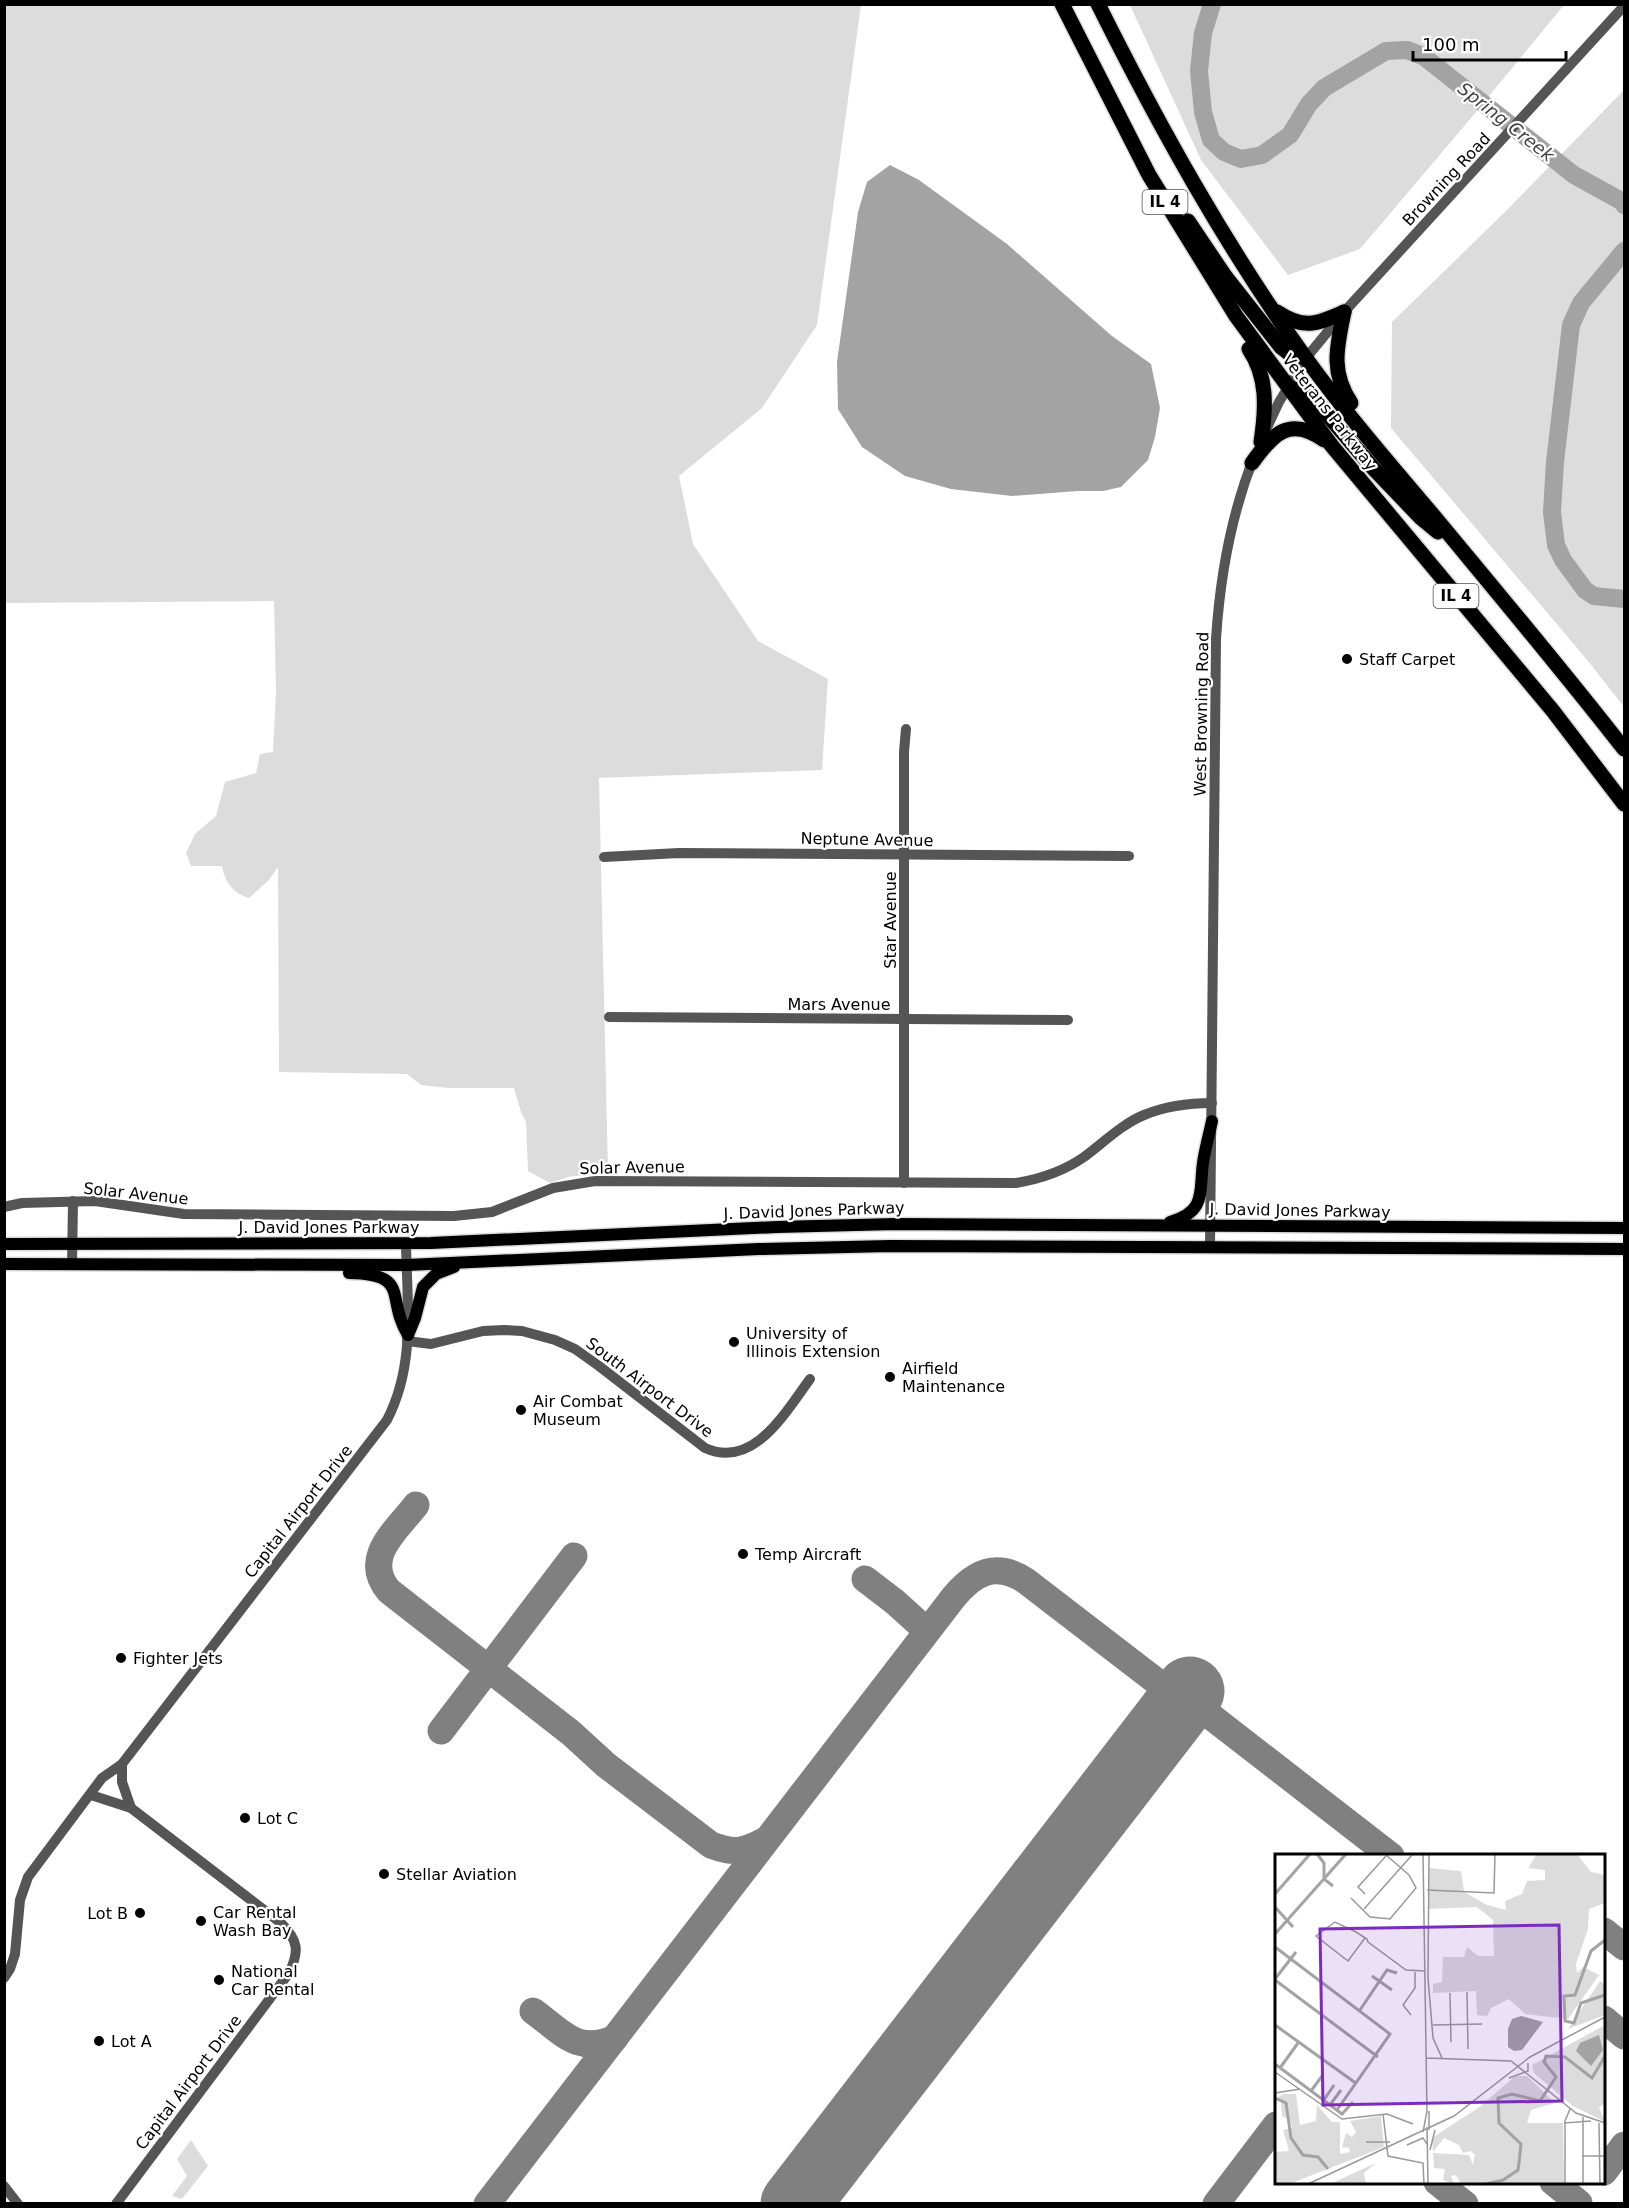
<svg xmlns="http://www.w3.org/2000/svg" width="1629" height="2208" font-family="'DejaVu Sans',sans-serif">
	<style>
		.green { fill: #dcdcdc }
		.water { fill: #a3a3a3 }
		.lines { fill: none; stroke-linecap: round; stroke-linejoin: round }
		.river { stroke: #a3a3a3; stroke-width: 18 }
		.taxiway { stroke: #808080; stroke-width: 27 }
		.runway { stroke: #808080; stroke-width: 69 }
		.major-casing { stroke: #dbdbdb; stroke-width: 15 }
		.highway-casing { stroke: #dbdbdb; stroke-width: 18 }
		.minor { stroke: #555; stroke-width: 10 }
		.major { stroke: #000; stroke-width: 12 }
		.highway { stroke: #000; stroke-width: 15 }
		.poi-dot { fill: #000; stroke: #fff; stroke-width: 2 }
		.labels { text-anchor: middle; stroke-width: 4.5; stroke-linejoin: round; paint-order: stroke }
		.shield { fill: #fff; stroke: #4c4c4c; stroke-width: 1.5 }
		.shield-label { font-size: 15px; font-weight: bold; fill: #000 }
		.street-label { font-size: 16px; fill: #000; stroke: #fff }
		.poi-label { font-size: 16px; fill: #000; stroke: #fff; text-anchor: start }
		.water-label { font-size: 18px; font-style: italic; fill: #444; stroke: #fff }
		.inset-river { fill: none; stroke: #a3a3a3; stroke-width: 3 }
		.inset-road { fill: none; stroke: #999; stroke-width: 1.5 }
		.view { fill: #7b2cbf; fill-opacity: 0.15; stroke: #7b2cbf; stroke-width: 3 }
		.inset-edge { fill: none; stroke: #000; stroke-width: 3 }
	</style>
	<rect width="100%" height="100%" fill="#fff"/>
	<g class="green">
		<path d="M4,5H861L817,325L762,408L679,476L693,544L758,641L828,679L822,770L599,778L608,1172L568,1177L550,1183L528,1171L526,1122L521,1112L514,1088H448L421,1085L407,1074L279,1072L278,867L269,880L249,898C233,893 225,883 222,866H191L186,853L195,834L216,816L225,782L256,773L260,754L273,752L276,691L274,601L5,603Z"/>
		<polygon points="1130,5 1564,5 1471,118 1360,249 1288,275 1201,160"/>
		<polygon points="1624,90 1624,707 1588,661 1391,428 1392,322 1507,210"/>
		<polygon points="191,2140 208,2166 182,2199 172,2196 187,2176 177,2159"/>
	</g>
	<polygon class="water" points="890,165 919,180 1007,244 1112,336 1151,364 1160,408 1155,437 1148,460 1121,487 1103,491 1078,491 1012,496 951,489 905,476 862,447 838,409 837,362 858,212 867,182"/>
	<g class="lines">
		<g class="river">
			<polyline points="1212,4 1203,33 1199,71 1203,112 1211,140 1224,152 1241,159 1262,155 1290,135 1309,104 1324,88 1386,51 1407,50 1423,56 1437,67 1574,175 1623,202 1624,205"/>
			<polyline points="1624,251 1581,303 1571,325 1555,462 1552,512 1556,545 1563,560 1585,590 1594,596 1624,599"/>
		</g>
		<g class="taxiway">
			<path d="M416,1505C396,1531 361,1558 389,1591L571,1733L606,1765L711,1845C735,1854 743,1852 766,1840"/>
			<polyline points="865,1579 895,1602 927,1631"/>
			<polyline points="441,1731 574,1556"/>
			<polyline points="1604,1931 1624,1947"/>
			<path d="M533,2011C562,2032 577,2055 615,2038"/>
			<polyline points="1604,2019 1624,2036"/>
			<polyline points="1604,2172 1624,2145"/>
			<polyline points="1437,2182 1465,2204"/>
			<polyline points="1553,2182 1579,2203"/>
			<path d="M487,2204L953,1598C974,1572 996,1561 1026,1581L1182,1701L1213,1718L1391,1856"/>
			<polyline points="1216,2204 1276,2125"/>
		</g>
		<polyline class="runway" points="795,2204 1190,1691"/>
		<defs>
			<g id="major">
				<path d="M1170,1222C1207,1212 1199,1191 1203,1163C1205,1149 1209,1135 1212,1121"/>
				<polyline points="4,1244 431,1243 777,1227 896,1224 1624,1228"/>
				<polyline points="4,1264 407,1265 759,1249 890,1246 1624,1249"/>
				<path d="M349,1273C412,1274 385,1298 408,1335"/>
				<polyline points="408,1335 415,1318 423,1287 436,1274 454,1267"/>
			</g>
			<g id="highway">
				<polyline points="1062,4 1149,175 1236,316 1332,446 1553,711 1624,804"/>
				<path d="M1098,4C1160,128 1225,245 1305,357C1346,414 1393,468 1438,521C1501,597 1564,672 1624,749"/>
				<polyline points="1188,221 1225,276 1281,347 1290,354 1306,358"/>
				<path d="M1277,312C1304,330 1317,324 1344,312"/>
				<path d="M1344,312C1337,346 1330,372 1351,403"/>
				<path d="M1249,349C1268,377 1266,409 1261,442"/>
				<polyline points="1291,388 1296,389 1318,404 1374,469 1421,518 1438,532"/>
				<path d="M1252,463C1272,435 1289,415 1324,440"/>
			</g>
		</defs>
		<use href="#major" class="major-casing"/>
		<use href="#highway" class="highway-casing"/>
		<g class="minor">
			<polyline points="1265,432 1279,402 1306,358 1344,312 1624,6"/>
			<polyline points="604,857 679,853 1129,856"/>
			<polyline points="609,1017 1068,1020"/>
			<polyline points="904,1183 904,752 906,729"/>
			<path d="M4,1207L22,1203L95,1201L184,1214L454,1216L492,1212L553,1188L595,1181L1016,1183C1040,1179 1064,1171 1084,1157C1103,1143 1122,1124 1144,1115C1166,1106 1189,1103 1212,1103"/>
			<path d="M1210,1247L1216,639C1220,577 1231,515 1254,457"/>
			<polyline points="72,1264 73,1201"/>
			<path d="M407,1341L431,1344L483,1331L504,1330L522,1331L555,1340L575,1349L599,1366L705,1448C754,1470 786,1411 810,1379"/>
			<polyline points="122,1764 122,1782 131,1808"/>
			<path d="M91,1795L131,1808L281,1923C298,1940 300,1951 289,1973L116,2204"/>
			<path d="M4,1978L10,1969L15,1954L20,1900L28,1877L102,1778L122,1764L387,1420C416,1364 407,1304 406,1243"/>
			<polyline points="4,2186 18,2204"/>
		</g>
		<use href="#major" class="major"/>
		<use href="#highway" class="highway"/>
	</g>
	<g class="poi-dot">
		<circle cx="1347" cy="659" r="6"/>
		<circle cx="734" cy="1342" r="6"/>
		<circle cx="890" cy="1377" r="6"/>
		<circle cx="521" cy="1410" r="6"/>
		<circle cx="743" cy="1554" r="6"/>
		<circle cx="121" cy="1658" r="6"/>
		<circle cx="245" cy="1818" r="6"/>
		<circle cx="384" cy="1874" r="6"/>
		<circle cx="140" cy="1913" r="6"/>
		<circle cx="201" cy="1921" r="6"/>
		<circle cx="219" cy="1980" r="6"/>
		<circle cx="99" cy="2041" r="6"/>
	</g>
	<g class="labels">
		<g class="shield">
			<rect x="1142.5" y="190" width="45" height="24" rx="4.5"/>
			<rect x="1433.5" y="584" width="45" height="24" rx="4.5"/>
		</g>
		<g class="shield-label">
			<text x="1165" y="207">IL 4</text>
			<text x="1456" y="601">IL 4</text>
		</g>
		<g class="street-label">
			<text transform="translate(1446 179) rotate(-47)" y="6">Browning Road</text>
			<text transform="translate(1330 412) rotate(52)" y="6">Veterans Parkway</text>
			<text transform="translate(1201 714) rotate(-89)" y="6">West Browning Road</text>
			<text transform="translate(867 839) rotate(1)" y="6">Neptune Avenue</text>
			<text transform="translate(890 920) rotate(-90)" y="6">Star Avenue</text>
			<text x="839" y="1010">Mars Avenue</text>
			<text transform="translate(632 1167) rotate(-1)" y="6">Solar Avenue</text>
			<text transform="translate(136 1193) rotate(6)" y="6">Solar Avenue</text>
			<text transform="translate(814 1210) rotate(-2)" y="6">J. David Jones Parkway</text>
			<text transform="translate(1300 1210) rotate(1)" y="6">J. David Jones Parkway</text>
			<text x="329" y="1233">J. David Jones Parkway</text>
			<text transform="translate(650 1387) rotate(37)" y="6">South Airport Drive</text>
			<text transform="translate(298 1511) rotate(-52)" y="6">Capital Airport Drive</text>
			<text transform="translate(188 2082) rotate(-53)" y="6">Capital Airport Drive</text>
		</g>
		<g class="poi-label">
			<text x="1359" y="665">Staff Carpet</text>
			<text x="746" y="1339">University of<tspan x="746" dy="18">Illinois Extension</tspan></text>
			<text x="902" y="1374">Airfield<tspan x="902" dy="18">Maintenance</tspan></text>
			<text x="533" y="1407">Air Combat<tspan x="533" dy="18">Museum</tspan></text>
			<text x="755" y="1560">Temp Aircraft</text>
			<text x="133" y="1664">Fighter Jets</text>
			<text x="257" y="1824">Lot C</text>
			<text x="396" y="1880">Stellar Aviation</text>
			<text x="213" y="1918">Car Rental<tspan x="213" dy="18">Wash Bay</tspan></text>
			<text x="128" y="1919" text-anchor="end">Lot B</text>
			<text x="231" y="1977">National<tspan x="231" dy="18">Car Rental</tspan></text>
			<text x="111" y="2047">Lot A</text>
		</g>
		<g class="water-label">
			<text transform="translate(1506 122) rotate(38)" y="6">Spring Creek</text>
		</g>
	</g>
	<g transform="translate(1275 1854)">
		<rect width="330" height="330" fill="#fff"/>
		<path d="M262,0H302L316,18L330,21V49L314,55L313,75L301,110L302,119L308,113L324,121L293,165L250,160L234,145L216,154L212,162L202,161L201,137L158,139V130L167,128L168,103H189L192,93L203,102H219L218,66L202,53L153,55V14L186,17L189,38L212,51L231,56L230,47L247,40L252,27L270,26V16L253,14ZM325,127L330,131V161L293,175ZM328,172L330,250L324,253L330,268L298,252L259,219L257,211ZM240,222H252L280,249L256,256L252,269H288L289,330H186L181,321L176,322L179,330L168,326L170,315L159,314L158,299L194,301L198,311L200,301L196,297L188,299L184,291L169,284L158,298L157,284L206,252ZM8,240H21L25,271L41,267L42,251L57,268H65V300L75,298L74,294L67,293L71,279L77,283L81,278L75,267L106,262L109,293L14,330H0V298L14,297L8,276L17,274L15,266L7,262L6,248L0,246ZM101,309L89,319L91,330H55Z" fill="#dcdcdc"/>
		<path d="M246,162L268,168L247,196L239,197L233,193V175L237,165ZM324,181L328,196L316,212L301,197L305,189Z" fill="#a3a3a3"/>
		<path class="inset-river" d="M42,0L49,9V25L58,32M0,40L35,0M0,53L18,73M0,80L71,0M330,86L316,97L300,141L289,142L290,167L299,169L306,149L330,141M0,93L115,180L62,256M97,122L117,136M0,125L21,98M0,126L103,203M85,156L112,116L122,119M0,171L82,230M0,210L67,260L78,248M5,214L23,189M36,237L47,222M0,244L11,249L16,284L28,301L43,303L53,315M49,246L59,231M55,251L66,236M211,330L228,326L243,316L244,309L246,290L224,269L223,244L237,240L265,247L281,223L269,208L271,202L290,203L317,224L330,202"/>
		<path class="inset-road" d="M148,0L152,259M154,0L153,124L158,184L167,204M111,1L134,21L141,34L115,65M152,36L219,39L220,0M90,40L83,33L111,2M76,44L95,63L116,65M89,55L138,0M90,84L73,107L41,82L60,68L81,78L92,85L93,88L131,116L150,117M192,138L193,195M175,139L176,188M136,161L128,151L140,134V118M158,171L207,170M151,204L236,207L301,259L330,269M0,218L67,265L112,260L138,270M234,224L253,217V209M0,239L25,235M154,257V276M108,260L113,302L148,309L149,330M289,269L316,267M324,269L325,330M152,273L153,330M148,278L152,257M91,288H115M132,291L148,284L152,290M155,296L160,276M307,302H330M33,330L179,262L255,203L330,163M290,330V267L295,255M308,330V263"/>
		<path class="view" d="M284,71L287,247L48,251L45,75Z"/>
		<rect width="330" height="330" class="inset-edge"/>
	</g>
	<rect width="1629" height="2208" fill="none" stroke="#000000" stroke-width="12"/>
	<path d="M1413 51v9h153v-9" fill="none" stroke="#000000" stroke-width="3"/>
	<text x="1422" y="51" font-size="18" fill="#000000" stroke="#ffffff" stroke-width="4.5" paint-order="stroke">100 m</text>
</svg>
